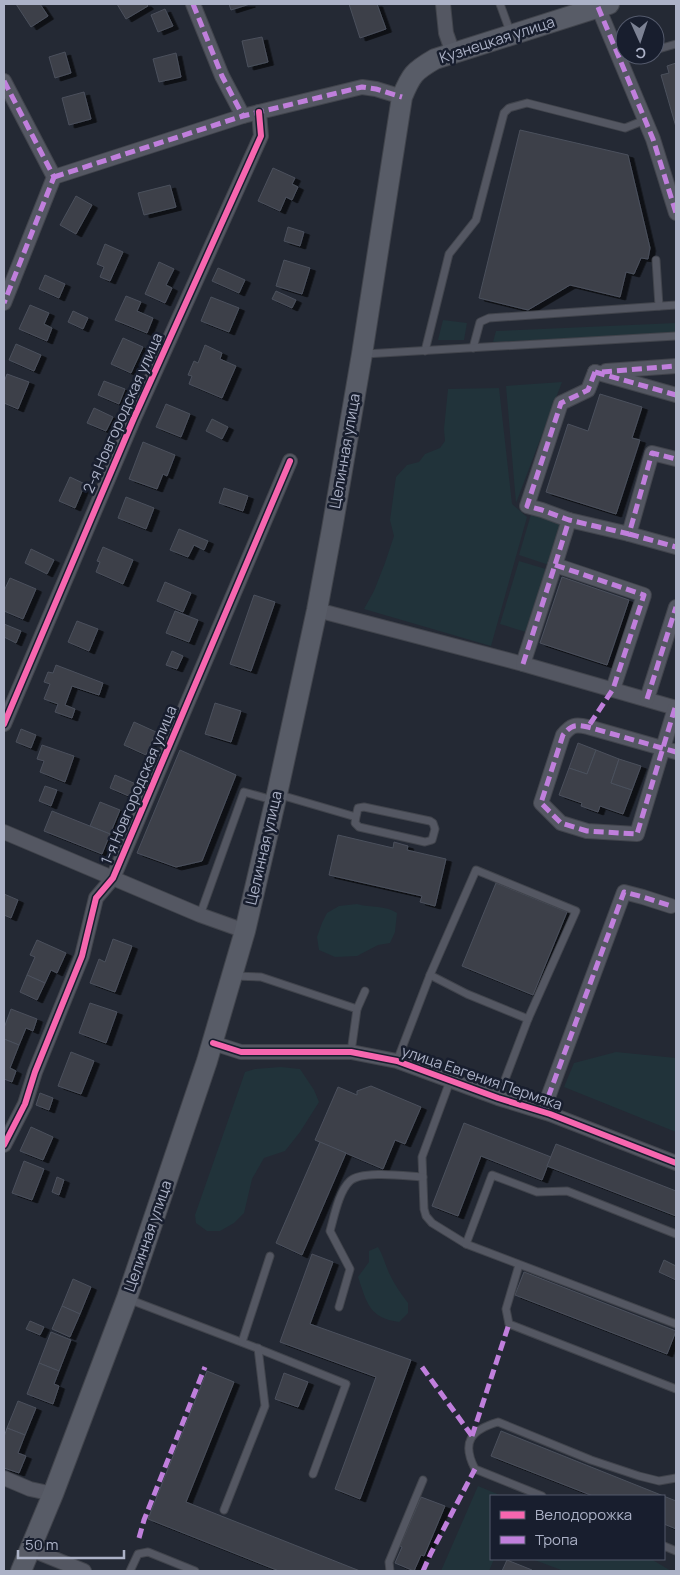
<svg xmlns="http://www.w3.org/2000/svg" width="680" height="1575" font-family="Manrope,sans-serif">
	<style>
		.green { fill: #21333a }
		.building { fill: #3c404a; stroke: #4b505c; filter: url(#shadow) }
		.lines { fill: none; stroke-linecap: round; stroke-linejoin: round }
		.lane-casing { stroke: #41444c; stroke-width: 9 }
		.street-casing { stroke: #41444c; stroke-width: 16 }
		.secondary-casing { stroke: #41444c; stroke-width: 22 }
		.lane { stroke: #545762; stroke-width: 7 }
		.street { stroke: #545762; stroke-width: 14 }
		.secondary { stroke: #585c67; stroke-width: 20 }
		.quiet { stroke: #c07fdc; stroke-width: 5; stroke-dasharray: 10 5; stroke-linecap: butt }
		.cycleway-casing { stroke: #181e2e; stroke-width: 9 }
		.cycleway { stroke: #f766af; stroke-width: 6 }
		.labels { text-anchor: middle; stroke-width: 5; stroke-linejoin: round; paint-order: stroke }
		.street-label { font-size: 15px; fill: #acb2c7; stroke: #181e2e }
	</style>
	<defs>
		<filter id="shadow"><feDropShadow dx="5.5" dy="3" stdDeviation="0" flood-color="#0009"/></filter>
	</defs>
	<rect width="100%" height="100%" fill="#242934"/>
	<g class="green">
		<polygon points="443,320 467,323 464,340 438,340"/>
		<polygon points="676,323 676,333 493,342 496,331"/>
		<polygon points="562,382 516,503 506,386"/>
		<polygon points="499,388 512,504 527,517 491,646 364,609 374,591 385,563 394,536 390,520 396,477 407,465 419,462 425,454 440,448 445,441 444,429 448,389"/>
		<polygon points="532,511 565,521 552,566 519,555"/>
		<polygon points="519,561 549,570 529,633 500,624"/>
		<path d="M357,904C371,908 385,905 397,913L395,932L390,943L378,945L357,956L335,957L319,950L317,937L322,923L327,913L339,906Z"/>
		<polygon points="616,1052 676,1058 676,1132 564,1087 574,1063"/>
		<polygon points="281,1067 300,1069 314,1090 319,1102 300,1132 285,1151 264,1158 252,1179 244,1213 234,1223 220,1231 207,1231 196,1223 195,1215 245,1072 255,1069"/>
		<path d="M378,1247C383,1255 385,1264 389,1273C394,1284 401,1294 408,1303V1313L399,1322C369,1318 367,1303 358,1277L369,1262V1251Z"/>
		<polygon points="478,1486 502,1496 491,1496 491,1559 494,1559 489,1571 441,1571"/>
		<polygon points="532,1559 651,1559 671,1571 564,1571"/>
	</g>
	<g class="building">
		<polygon points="16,4 40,4 48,16 31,27"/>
		<polygon points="117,4 146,4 148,6 126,19"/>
		<polygon points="229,4 250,4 231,10"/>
		<polygon points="349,4 377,4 386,29 360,38"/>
		<polygon points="165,9 173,26 158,32 151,15"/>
		<polygon points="262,37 268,62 248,67 242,41"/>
		<polygon points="65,52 71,73 55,78 49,57"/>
		<polygon points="176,53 181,77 159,82 153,59"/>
		<polygon points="676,63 676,127 661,75 669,73 667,66"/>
		<polygon points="84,92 91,119 69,125 62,98"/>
		<polygon points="520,130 628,155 650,248 648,259 641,258 634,274 626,272 620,297 570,285 528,310 479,298"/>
		<polygon points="273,168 295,178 292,184 298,187 292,200 286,197 280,211 258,201"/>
		<polygon points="170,185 176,207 144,215 138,193"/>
		<polygon points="76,196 92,205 76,234 60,225"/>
		<polygon points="288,227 304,232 300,246 284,241"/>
		<polygon points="105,244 123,252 110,281 100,277 104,267 97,264"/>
		<polygon points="284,260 310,268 302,294 276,286"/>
		<polygon points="159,262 174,269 166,285 172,288 165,303 145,294"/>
		<polygon points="218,268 245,280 239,293 212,281"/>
		<polygon points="45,275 65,284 59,298 39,289"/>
		<polygon points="276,291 296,300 292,308 272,299"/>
		<polygon points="126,296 141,302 137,311 153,318 147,333 115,320"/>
		<polygon points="211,297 239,308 229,332 201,321"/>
		<polygon points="30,305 49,313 44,324 52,328 47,341 19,329"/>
		<polygon points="73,311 88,318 83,329 68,322"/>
		<polygon points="123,338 143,347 131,373 111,364"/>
		<polygon points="16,344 41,355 34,371 9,360"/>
		<polygon points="205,345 222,353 220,359 236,366 222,398 189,384 192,376 188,375 194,361 198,363"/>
		<polygon points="7,374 29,382 18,409 4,403 4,382"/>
		<polygon points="104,381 125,389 119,404 98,395"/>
		<polygon points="600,394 642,407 632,438 640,440 616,514 546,492 568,424 588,431"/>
		<polygon points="166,404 190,414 181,437 156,427"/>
		<polygon points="94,408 113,417 106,431 87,423"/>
		<polygon points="212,419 228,427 222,439 206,431"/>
		<polygon points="143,442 175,455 167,476 163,474 157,489 129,479"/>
		<polygon points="70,477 85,484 75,508 59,501"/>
		<polygon points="224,488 248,496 243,511 219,503"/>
		<polygon points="126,497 154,508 146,529 118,518"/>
		<polygon points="179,529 208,541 204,550 194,545 188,557 170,550"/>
		<polygon points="103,547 133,560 123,584 96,572 100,562 97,561"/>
		<polygon points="31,549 54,560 47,574 25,563"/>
		<polygon points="562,577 629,600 607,665 540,643"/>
		<polygon points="10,578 36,589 23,619 4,611 4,591"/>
		<polygon points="165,582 191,593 183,612 157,601"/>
		<polygon points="254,595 275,602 251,671 230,664"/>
		<polygon points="175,611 198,620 189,642 166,633"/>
		<polygon points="77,621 98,629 89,651 68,642"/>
		<polygon points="4,624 21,631 16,643 4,637"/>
		<polygon points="172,651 183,656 177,669 166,665"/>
		<polygon points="56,665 103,683 99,695 72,686 65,705 75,709 72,718 55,712 58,704 44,699 50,684 44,682 48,672 53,673"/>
		<polygon points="215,703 241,711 231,742 205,734"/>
		<polygon points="134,722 156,732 146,755 124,745"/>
		<polygon points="21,729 36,735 31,748 16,742"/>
		<polygon points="578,743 596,750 587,774 569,768"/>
		<polygon points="42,745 74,756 65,782 40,772 44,761 37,759"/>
		<polygon points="180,750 236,775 202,861 176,867 137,853"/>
		<polygon points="596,750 619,759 611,783 632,790 623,814 600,806 598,812 581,806 582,803 559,795 569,768 587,774"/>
		<polygon points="619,759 641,766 632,790 611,783"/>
		<polygon points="115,775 136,784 131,797 110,788"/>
		<polygon points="45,786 57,790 51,806 39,801"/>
		<polygon points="100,802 120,810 110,834 90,826"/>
		<polygon points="52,811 110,834 102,854 44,831"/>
		<polygon points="338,835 393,848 394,842 408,846 407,850 446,859 435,906 420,902 422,896 329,875"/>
		<polygon points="496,883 567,912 533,995 462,966"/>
		<polygon points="4,894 18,900 11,918 4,915"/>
		<polygon points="113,939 132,946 115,992 90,983 99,959 105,962"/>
		<polygon points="37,940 66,953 57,973 51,970 45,983 27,975 35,957 30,955"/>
		<polygon points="27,975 45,983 37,1000 20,992"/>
		<polygon points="90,1003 117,1012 106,1043 79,1033"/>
		<polygon points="11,1009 37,1019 33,1031 26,1028 19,1045 4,1039 4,1028"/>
		<polygon points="4,1039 19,1045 10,1068 16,1071 12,1082 4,1079"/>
		<polygon points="71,1052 94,1061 81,1094 58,1086"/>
		<polygon points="371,1086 421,1107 405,1144 395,1140 383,1169 315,1140 338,1087 357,1095 357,1091"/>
		<polygon points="40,1093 53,1098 49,1110 36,1105"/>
		<polygon points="464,1123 551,1157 542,1180 481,1156 458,1216 432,1206"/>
		<polygon points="31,1127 53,1137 43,1160 20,1151"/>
		<polygon points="320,1142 346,1153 302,1255 276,1243"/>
		<polygon points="556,1144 676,1191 676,1216 547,1166"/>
		<polygon points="24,1161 44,1169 32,1200 12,1193"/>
		<polygon points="57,1177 64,1180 59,1195 52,1192"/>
		<polygon points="312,1254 333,1262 310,1324 411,1360 360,1499 335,1489 376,1377 280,1342"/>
		<polygon points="664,1260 676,1266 676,1280 659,1272"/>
		<polygon points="524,1272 676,1331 667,1354 515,1295"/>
		<polygon points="73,1279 91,1287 80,1314 62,1306"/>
		<polygon points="62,1306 80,1314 70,1337 52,1329"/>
		<polygon points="30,1321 44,1327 40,1335 26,1329"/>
		<polygon points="51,1332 71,1340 59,1371 39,1363"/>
		<polygon points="39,1363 59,1371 54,1384 59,1386 53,1404 27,1394"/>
		<polygon points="207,1371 234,1382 186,1502 360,1571 279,1571 148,1519"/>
		<polygon points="284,1373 308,1382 298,1407 275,1399"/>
		<polygon points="18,1401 36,1408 25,1435 7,1428"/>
		<polygon points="7,1428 25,1435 18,1453 26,1456 19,1473 4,1468 4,1437"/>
		<polygon points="501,1431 676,1501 676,1529 664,1524 664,1496 593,1496 491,1456"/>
		<polygon points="421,1497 445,1506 424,1556 421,1555 414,1571 395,1563 402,1547 400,1546"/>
		<polygon points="507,1560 532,1570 531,1571 502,1571"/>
	</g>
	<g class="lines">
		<defs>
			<g id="lane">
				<polyline points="500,4 511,34"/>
				<polyline points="655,50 676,44"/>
				<polyline points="621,60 638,55"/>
				<polyline points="656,260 659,306"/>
				<polyline points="473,348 480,322 489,318 676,305"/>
				<polyline points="425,351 449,254 476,220 504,113 509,108 527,103 625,128 645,120"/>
				<polyline points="365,354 676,336"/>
				<polyline points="277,794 356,817 358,808 364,807 430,821 433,823 435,829 432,840 425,842 359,827 355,823 356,817"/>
				<polyline points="200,915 244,792 273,800"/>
				<polyline points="430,975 467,994 528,1019 498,1098"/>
				<polyline points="233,976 261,977 357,1009"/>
				<polyline points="351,1052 357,1009 365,991"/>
				<polyline points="397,1061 430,975 476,870 576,911 528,1019"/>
				<polyline points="450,1081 422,1157 424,1209 426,1216 432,1223 466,1244 676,1324"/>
				<polyline points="466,1244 492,1175 537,1192 567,1191 676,1234"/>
				<polyline points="519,1265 506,1309 509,1324 676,1389"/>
				<polyline points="128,1299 254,1347 346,1384 313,1474"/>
				<path d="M339,1307L350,1269L330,1231C334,1217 339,1191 350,1181C362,1170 406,1176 423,1177"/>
				<polyline points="242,1342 270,1256"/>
				<path d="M542,1496L475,1469C461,1442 471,1430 498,1422L591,1460L639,1476L659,1481L676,1478"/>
				<polyline points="224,1510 265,1406 258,1348"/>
				<polyline points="664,1546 676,1551"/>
				<polyline points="130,1571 138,1554 148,1552 195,1571"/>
				<polyline points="390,1571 389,1562 423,1480"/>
			</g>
			<g id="street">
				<polyline points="193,4 222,76 243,116"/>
				<polyline points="443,4 446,33 453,53"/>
				<polyline points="598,7 653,139 676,213"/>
				<polyline points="4,81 54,177 4,303"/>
				<polyline points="54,177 243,116 362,87 376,89 402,97"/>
				<polyline points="606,371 676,366"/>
				<polyline points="595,372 588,390 561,403 527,506 542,510 569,520 629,534 652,453 676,459"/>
				<polyline points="595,372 676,395"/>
				<polyline points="629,534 676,547"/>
				<polyline points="555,565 644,595 613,689"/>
				<polyline points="317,610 523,664 676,708"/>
				<polyline points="523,664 555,565 569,520"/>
				<polyline points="647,699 676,607"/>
				<path d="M675,708L637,834L587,831L561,823L541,803L563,735C571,725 575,724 588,727L676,752"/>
				<polyline points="4,724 134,418 261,136 259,112"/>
				<polyline points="4,832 200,915 245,931"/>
				<polyline points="213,1043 241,1052 351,1052 397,1061 498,1098 550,1114 676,1163"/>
				<polyline points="543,1111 624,892 643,897 671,906"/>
				<polyline points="4,1145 25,1104 35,1072 82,956 96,898 113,878 290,461"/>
				<polyline points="4,1478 30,1489 53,1494"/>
				<polyline points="30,1549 84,1571"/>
			</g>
			<path id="secondary" d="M21,1571L53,1494L127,1298L207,1061L245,931L277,794L317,610L332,529L362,354L402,97C411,75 414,71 435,59L609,4"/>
		</defs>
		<use href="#lane" class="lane-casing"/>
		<use href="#street" class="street-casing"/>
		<use href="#secondary" class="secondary-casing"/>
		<use href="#lane" class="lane"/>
		<use href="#street" class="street"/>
		<use href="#secondary" class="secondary"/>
		<g class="quiet">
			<polyline points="193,4 222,76 243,116"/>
			<polyline points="598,7 653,139 676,213"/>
			<polyline points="4,81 54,177 4,303"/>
			<polyline points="54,177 243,116 362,87 376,89 402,97"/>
			<polyline points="595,372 588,390 561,403 527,506 542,510 569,520 629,534 652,453 676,459"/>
			<polyline points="595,372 676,395"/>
			<polyline points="602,372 676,366"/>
			<polyline points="629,534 676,547"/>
			<polyline points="555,565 644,595 613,689 588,727"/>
			<polyline points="523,664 555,565 569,520"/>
			<polyline points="647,699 676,607"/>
			<path d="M675,708L637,834L587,831L561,823L541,803L563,735C571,725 575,724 588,727L676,752"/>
			<polyline points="543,1111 624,892 643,897 671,906"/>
			<polyline points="422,1367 472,1436"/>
			<polyline points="472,1436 509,1324"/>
			<polyline points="139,1538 144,1520 205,1367"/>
			<polyline points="423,1571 431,1553 475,1469"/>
		</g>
		<defs>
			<g id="cycleway">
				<polyline points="4,724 134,418 261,136 259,112"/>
				<polyline points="213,1043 241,1052 351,1052 397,1061 498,1098 550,1114 676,1163"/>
				<polyline points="4,1145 25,1104 35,1072 82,956 96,898 113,878 290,461"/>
			</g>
		</defs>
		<use href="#cycleway" class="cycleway-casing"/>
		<use href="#cycleway" class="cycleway"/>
	</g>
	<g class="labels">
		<g class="street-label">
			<text transform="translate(497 40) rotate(-18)" y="5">Кузнецкая улица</text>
			<text transform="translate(123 413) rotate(-66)" y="5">2-я Новгородская улица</text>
			<text transform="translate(345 451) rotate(-80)" y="5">Целинная улица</text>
			<text transform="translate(139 785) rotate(-67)" y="5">1-я Новгородская улица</text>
			<text transform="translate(264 848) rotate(-77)" y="5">Целинная улица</text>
			<text transform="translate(482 1078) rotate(19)" y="5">улица Евгения Пермяка</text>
			<text transform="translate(148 1236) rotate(-71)" y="5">Целинная улица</text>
		</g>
	</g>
	<rect width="680" height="1575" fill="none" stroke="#acb2c7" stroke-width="10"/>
	<rect x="490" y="1495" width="175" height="65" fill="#181e2e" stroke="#53596b"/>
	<rect x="500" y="1511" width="25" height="8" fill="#f766af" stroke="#53596b"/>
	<text x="535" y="1520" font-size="15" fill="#acb2c7">Велодорожка</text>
	<rect x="500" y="1536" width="25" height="8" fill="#c07fdc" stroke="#53596b"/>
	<text x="535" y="1545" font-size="15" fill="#acb2c7">Тропа</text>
	<g transform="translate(640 40) rotate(177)"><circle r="24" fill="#181e2e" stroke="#53596b"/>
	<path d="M0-4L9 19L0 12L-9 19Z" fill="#7c8294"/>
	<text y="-8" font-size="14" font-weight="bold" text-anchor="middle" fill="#acb2c7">С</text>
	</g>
	<path d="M18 1550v8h106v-8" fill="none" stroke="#acb2c7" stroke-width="2.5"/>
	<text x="25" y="1550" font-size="15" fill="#acb2c7" stroke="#181e2e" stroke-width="4" paint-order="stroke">50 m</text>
</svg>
